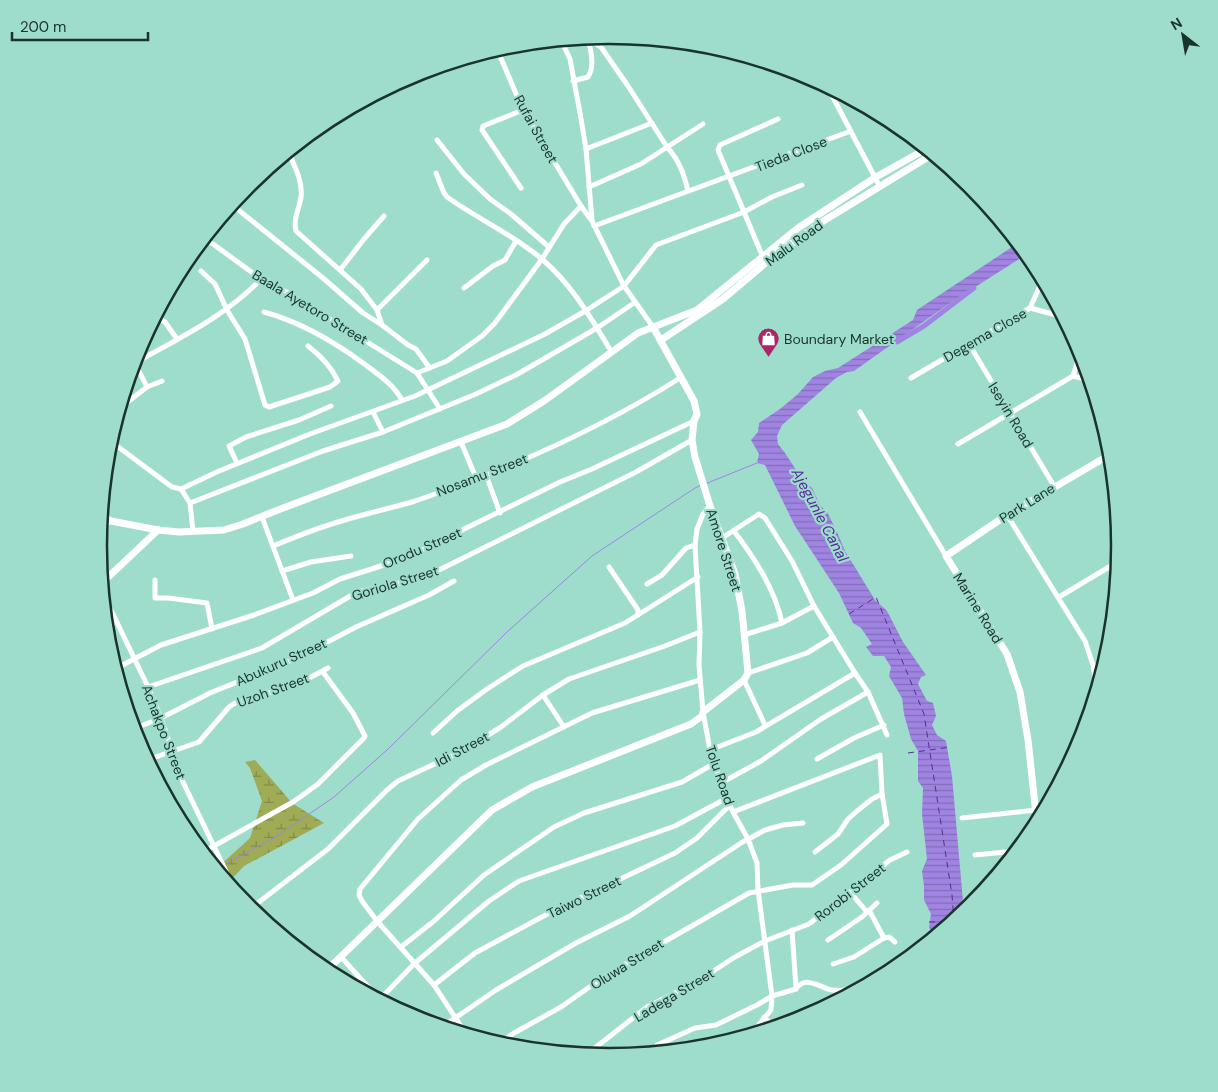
<svg xmlns="http://www.w3.org/2000/svg" width="1218" height="1092" font-family="'DM Sans',sans-serif">
	<style>
		.wetland { fill: url(#wetland-marsh) }
		.water { fill: url(#water-rules) }
		.lines { fill: none; stroke-linecap: round; stroke-linejoin: round }
		.stream { stroke: #a084e2; stroke-width: 1 }
		.canal { stroke: #a084e2; stroke-width: 5 }
		.ferry { stroke: #562b99; stroke-width: 1; stroke-dasharray: 6 5; stroke-linecap: butt }
		.street { stroke: #fff; stroke-width: 5 }
		.secondary { stroke: #fff; stroke-width: 7 }
		.labels { text-anchor: middle; stroke-width: 4.5; stroke-linejoin: round; paint-order: stroke }
		.street-label { font-size: 14px; fill: #1a332d; stroke: #9eddcc }
		.poi-label { font-size: 14px; fill: #1a332d; stroke: #9eddcc; text-anchor: start }
		.water-label { font-size: 15px; font-style: italic; fill: #562b99; stroke: #9eddcc }
		.rim { fill: none; stroke: #1a332d; stroke-width: 2.5 }
	</style>
	<defs>
		<pattern id="wetland-marsh" width="20" height="14" patternUnits="userSpaceOnUse" patternTransform="scale(1.25)"><rect width="20" height="14" fill="#9fab55"/><path d="M1 5h8M5 5V1M11 12h8M15 12V8" fill="none" stroke="#818c47"/></pattern>
		<pattern id="water-rules" width="6" height="5" patternUnits="userSpaceOnUse" patternTransform="scale(1.25)"><rect width="6" height="5" fill="#a084e2"/><path d="M0 2.5h6" fill="none" stroke="#826db8"/></pattern>
	</defs>
	<rect width="100%" height="100%" fill="#9eddcc"/>
	<polygon class="wetland" points="255,760 292,803 324,823 244,866 228,883 216,869 250,838 262,801 250,768 245,762"/>
	<polygon class="water" points="1018,243 1027,254 950,303 854,371 847,372 836,378 782,425 777,436 778,444 785,453 802,479 812,488 820,505 827,512 837,532 845,551 875,600 887,611 903,642 926,675 921,677 918,684 927,701 933,703 936,716 932,725 937,735 946,741 952,776 964,913 934,937 929,927 931,914 924,900 924,886 922,871 927,859 922,814 923,788 918,781 918,751 911,739 904,714 902,698 889,676 891,667 884,656 873,656 866,647 872,644 861,628 853,623 839,593 795,526 765,465 757,463 759,454 751,440 758,432 759,423 780,409 798,394 813,377 825,371 838,368 913,320 917,310"/>
	<g class="lines">
		<g class="stream">
			<polyline points="705,484 757,463"/>
			<polyline points="226,864 277,836 334,797 387,750 507,632 592,556 695,488 701,485"/>
			<polyline points="216,869 222,866"/>
		</g>
		<polyline class="canal" points="897,342 924,326 974,288"/>
		<g class="ferry">
			<polyline points="849,614 876,597 924,714 952,895 954,921"/>
			<polyline points="908,753 951,747"/>
			<polyline points="929,922 952,922"/>
		</g>
		<g class="street">
			<path d="M588,39L601,47L628,86L667,147C679,160 684,174 688,191"/>
			<polyline points="561,40 570,59 580,113 586,149 592,220"/>
			<polyline points="497,49 523,110 581,206 592,221 624,286 653,327"/>
			<path d="M573,81L588,77C595,66 591,51 588,39"/>
			<polyline points="827,86 880,187"/>
			<polyline points="437,140 464,174 490,199 511,214 549,247"/>
			<polyline points="586,149 652,123"/>
			<path d="M288,151C294,165 303,181 301,197C299,209 293,219 296,231L361,289L377,310L382,325L408,345L416,349L429,367"/>
			<path d="M436,173L444,193L447,197C478,219 514,235 543,260C572,285 591,318 611,351"/>
			<polyline points="589,187 641,164 703,124"/>
			<polyline points="521,188 482,130 483,126 523,110"/>
			<polyline points="231,204 323,278 363,313 382,325"/>
			<polyline points="594,226 851,131"/>
			<polyline points="203,240 213,244 261,279 269,281 417,373 440,409"/>
			<polyline points="762,255 718,150 720,145 778,119"/>
			<polyline points="340,270 364,239 384,216"/>
			<path d="M201,271L215,284L227,310L245,339L265,405L269,407L330,387L338,381C331,366 321,356 308,346"/>
			<polyline points="464,288 493,266 505,260 516,241"/>
			<polyline points="1030,308 1043,279"/>
			<polyline points="377,310 427,260"/>
			<path d="M264,312C301,322 333,341 363,363C379,375 393,384 402,400"/>
			<polyline points="155,316 165,322 177,339"/>
			<polyline points="969,344 1054,486"/>
			<path d="M135,363C179,338 226,316 261,279"/>
			<polyline points="417,373 447,361 482,336 495,323 542,259 564,224 581,206"/>
			<polyline points="1073,376 1081,350"/>
			<polyline points="911,378 1030,308 1060,316 1062,315"/>
			<polyline points="147,387 162,381"/>
			<polyline points="118,412 125,404 147,387 134,361"/>
			<polyline points="373,412 383,432"/>
			<polyline points="860,412 946,556"/>
			<polyline points="110,438 117,446 172,487 181,489 190,503 193,531"/>
			<polyline points="461,442 476,478"/>
			<polyline points="958,444 1073,376 1090,380"/>
			<polyline points="107,452 117,446"/>
			<polyline points="237,463 229,446 246,437 299,420 331,406"/>
			<polyline points="486,475 500,513"/>
			<polyline points="181,489 219,471 310,434 415,396 545,334 587,310 624,286 656,245 744,212 772,197 802,185"/>
			<polyline points="190,503 323,451 383,432 476,394 516,375 597,328 634,303"/>
			<polyline points="710,506 703,514 697,529 695,545 700,632 699,665 703,712 710,750 721,783 733,812 748,839 757,863 758,890 772,996 771,1010 751,1034"/>
			<polyline points="1007,515 1085,641 1093,665 1097,690"/>
			<polyline points="262,517 293,600"/>
			<polyline points="100,528 111,521"/>
			<path d="M734,531C755,559 775,589 782,623"/>
			<polyline points="722,538 759,514 765,518 792,561 814,606 855,673 868,692 887,735"/>
			<path d="M273,546C297,536 320,527 345,520C368,513 392,508 415,501C507,470 598,430 680,378"/>
			<polyline points="609,567 638,610 638,615"/>
			<polyline points="282,571 311,562 351,556"/>
			<polyline points="155,580 155,598 168,598 207,603 212,629"/>
			<polyline points="647,584 662,575 686,548 695,545"/>
			<polyline points="1059,597 1119,561"/>
			<polyline points="103,598 113,614 148,687 161,718 182,780 237,894"/>
			<polyline points="106,627 116,622"/>
			<polyline points="744,635 782,623 814,606"/>
			<polyline points="115,669 161,645 254,615 313,593 340,579 403,559 560,482 592,469 694,421"/>
			<polyline points="748,673 807,653 833,637"/>
			<polyline points="744,680 765,725"/>
			<polyline points="148,687 262,648 357,592 399,583 437,571 636,472 692,440"/>
			<polyline points="543,695 564,727"/>
			<polyline points="133,729 161,718 210,693 297,658 356,627 429,595 454,581"/>
			<polyline points="433,733 457,711 487,689 523,666 625,623 698,577"/>
			<polyline points="710,750 756,732 855,673"/>
			<polyline points="817,759 854,738 884,725"/>
			<polyline points="147,760 199,742 229,707 235,703 298,684 328,668"/>
			<polyline points="721,783 761,761 821,719 868,692"/>
			<polyline points="962,818 1036,810"/>
			<polyline points="203,852 293,802 318,784 364,738 365,736 353,713 323,672"/>
			<polyline points="815,852 838,834 848,819 857,811 872,799 882,794"/>
			<polyline points="975,855 1016,851"/>
			<polyline points="850,892 867,912"/>
			<polyline points="250,909 328,849 387,790 398,781 456,754 480,740 501,727 543,695 569,679 665,646 700,632"/>
			<polyline points="869,910 884,938 889,937 895,942"/>
			<polyline points="792,930 796,988"/>
			<polyline points="828,940 862,917 877,903"/>
			<polyline points="401,947 434,921 484,875 554,827 584,813 682,782 715,763"/>
			<polyline points="341,957 380,1000"/>
			<polyline points="833,964 854,957 884,938"/>
			<polyline points="434,985 475,953 553,911 675,853 697,838 730,805"/>
			<polyline points="379,1000 415,963 489,901 519,881 675,826 727,798"/>
			<polyline points="764,1017 774,1027"/>
			<polyline points="442,1027 496,990 576,943 630,916 741,843 765,830 783,825 803,823"/>
			<polyline points="466,1034 434,985 377,921 362,901 359,895 360,889 418,819 461,780 486,765 592,713 700,680"/>
			<polyline points="498,1044 514,1033 561,1007 605,976 749,893 793,885 812,885 841,865 887,824 882,794 880,755 733,812"/>
			<path d="M657,1045L695,1028L716,1025L757,1005L772,996L796,989C806,974 822,989 832,990C841,991 852,990 861,988"/>
			<polyline points="586,1055 647,1007 695,983 735,957 765,941 809,924 890,860 907,852"/>
		</g>
		<g class="secondary">
			<polyline points="661,340 723,299 775,255 825,220 933,154"/>
			<polyline points="101,515 111,521 158,530 179,532 224,530 243,524 283,508 507,424 544,401 638,333 697,310 798,228 876,177 926,149"/>
			<polyline points="102,583 158,530"/>
			<polyline points="1037,823 1028,740 1020,692 1007,654 946,556 1007,515 1111,454"/>
			<polyline points="326,971 492,810 532,787 691,724 702,716 703,712 744,680 748,673 742,611 735,574 710,506 695,457 692,440 694,421 697,414 694,401 653,327"/>
		</g>
	</g>
	<defs>
		<symbol id="shop-pin" viewBox="-11 -11 22 30"><path d="M0 17L-7.5 6A9.5 9.5 0 1 1 7.5 6Z" fill="#ad2568" stroke="#9eddcc"/><path d="M-5-2.5h2.3a2.7 3.5 0 0 1 5.4 0H5L5.5 6h-11ZM-1.5-2.5h3a1.5 2.3 0 0 0-3 0Z" fill="#fff"/></symbol>
	</defs>
	<g fill-rule="evenodd">
		<use href="#shop-pin" x="756" y="326" width="25" height="34"/>
	</g>
	<g class="labels">
		<g class="street-label">
			<text transform="translate(536 129) rotate(61)" y="5">Rufai Street</text>
			<text transform="translate(791 154) rotate(-21)" y="5">Tieda Close</text>
			<text transform="translate(794 243) rotate(-36)" y="5">Malu Road</text>
			<text transform="translate(310 307) rotate(31)" y="5">Baala Ayetoro Street</text>
			<text transform="translate(985 335) rotate(-30)" y="5">Degema Close</text>
			<text transform="translate(1011 415) rotate(59)" y="5">Iseyin Road</text>
			<text transform="translate(482 475) rotate(-21)" y="5">Nosamu Street</text>
			<text transform="translate(1027 503) rotate(-32)" y="5">Park Lane</text>
			<text transform="translate(422 548) rotate(-23)" y="5">Orodu Street</text>
			<text transform="translate(724 550) rotate(72)" y="5">Amore Street</text>
			<text transform="translate(395 583) rotate(-17)" y="5">Goriola Street</text>
			<text transform="translate(978 608) rotate(58)" y="5">Marine Road</text>
			<text transform="translate(281 662) rotate(-24)" y="5">Abukuru Street</text>
			<text transform="translate(273 690) rotate(-20)" y="5">Uzoh Street</text>
			<text transform="translate(164 732) rotate(69)" y="5">Achakpo Street</text>
			<text transform="translate(462 749) rotate(-28)" y="5">Idi Street</text>
			<text transform="translate(720 775) rotate(71)" y="5">Tolu Road</text>
			<text transform="translate(850 892) rotate(-38)" y="5">Rorobi Street</text>
			<text transform="translate(584 897) rotate(-26)" y="5">Taiwo Street</text>
			<text transform="translate(627 964) rotate(-32)" y="5">Oluwa Street</text>
			<text transform="translate(674 995) rotate(-31)" y="5">Ladega Street</text>
		</g>
		<g class="poi-label">
			<text x="784" y="344">Boundary Market</text>
		</g>
		<g class="water-label">
			<text transform="translate(820 515) rotate(62)" y="5">Ajegunle Canal</text>
		</g>
	</g>
	<path d="M0 0H1218V1092H0ZM107 546a502 502 0 1 1 1004 0a502 502 0 1 1-1004 0Z" fill="#9eddcc" fill-rule="evenodd"/>
	<path class="rim" d="M107 546a502 502 0 1 1 1004 0a502 502 0 1 1-1004 0Z"/>
	<g transform="translate(1183 35) rotate(329)" stroke="#9eddcc" stroke-width="4" paint-order="stroke">
	<path d="M0-4L9 19L0 12L-9 19Z" fill="#1a332d"/>
	<text y="-8" font-size="14" font-weight="bold" text-anchor="middle" fill="#1a332d">N</text>
	</g>
	<path d="M12 32v8h136v-8" fill="none" stroke="#1a332d" stroke-width="2.5"/>
	<text x="20" y="32" font-size="15" fill="#1a332d" stroke="#9eddcc" stroke-width="4" paint-order="stroke">200 m</text>
</svg>
